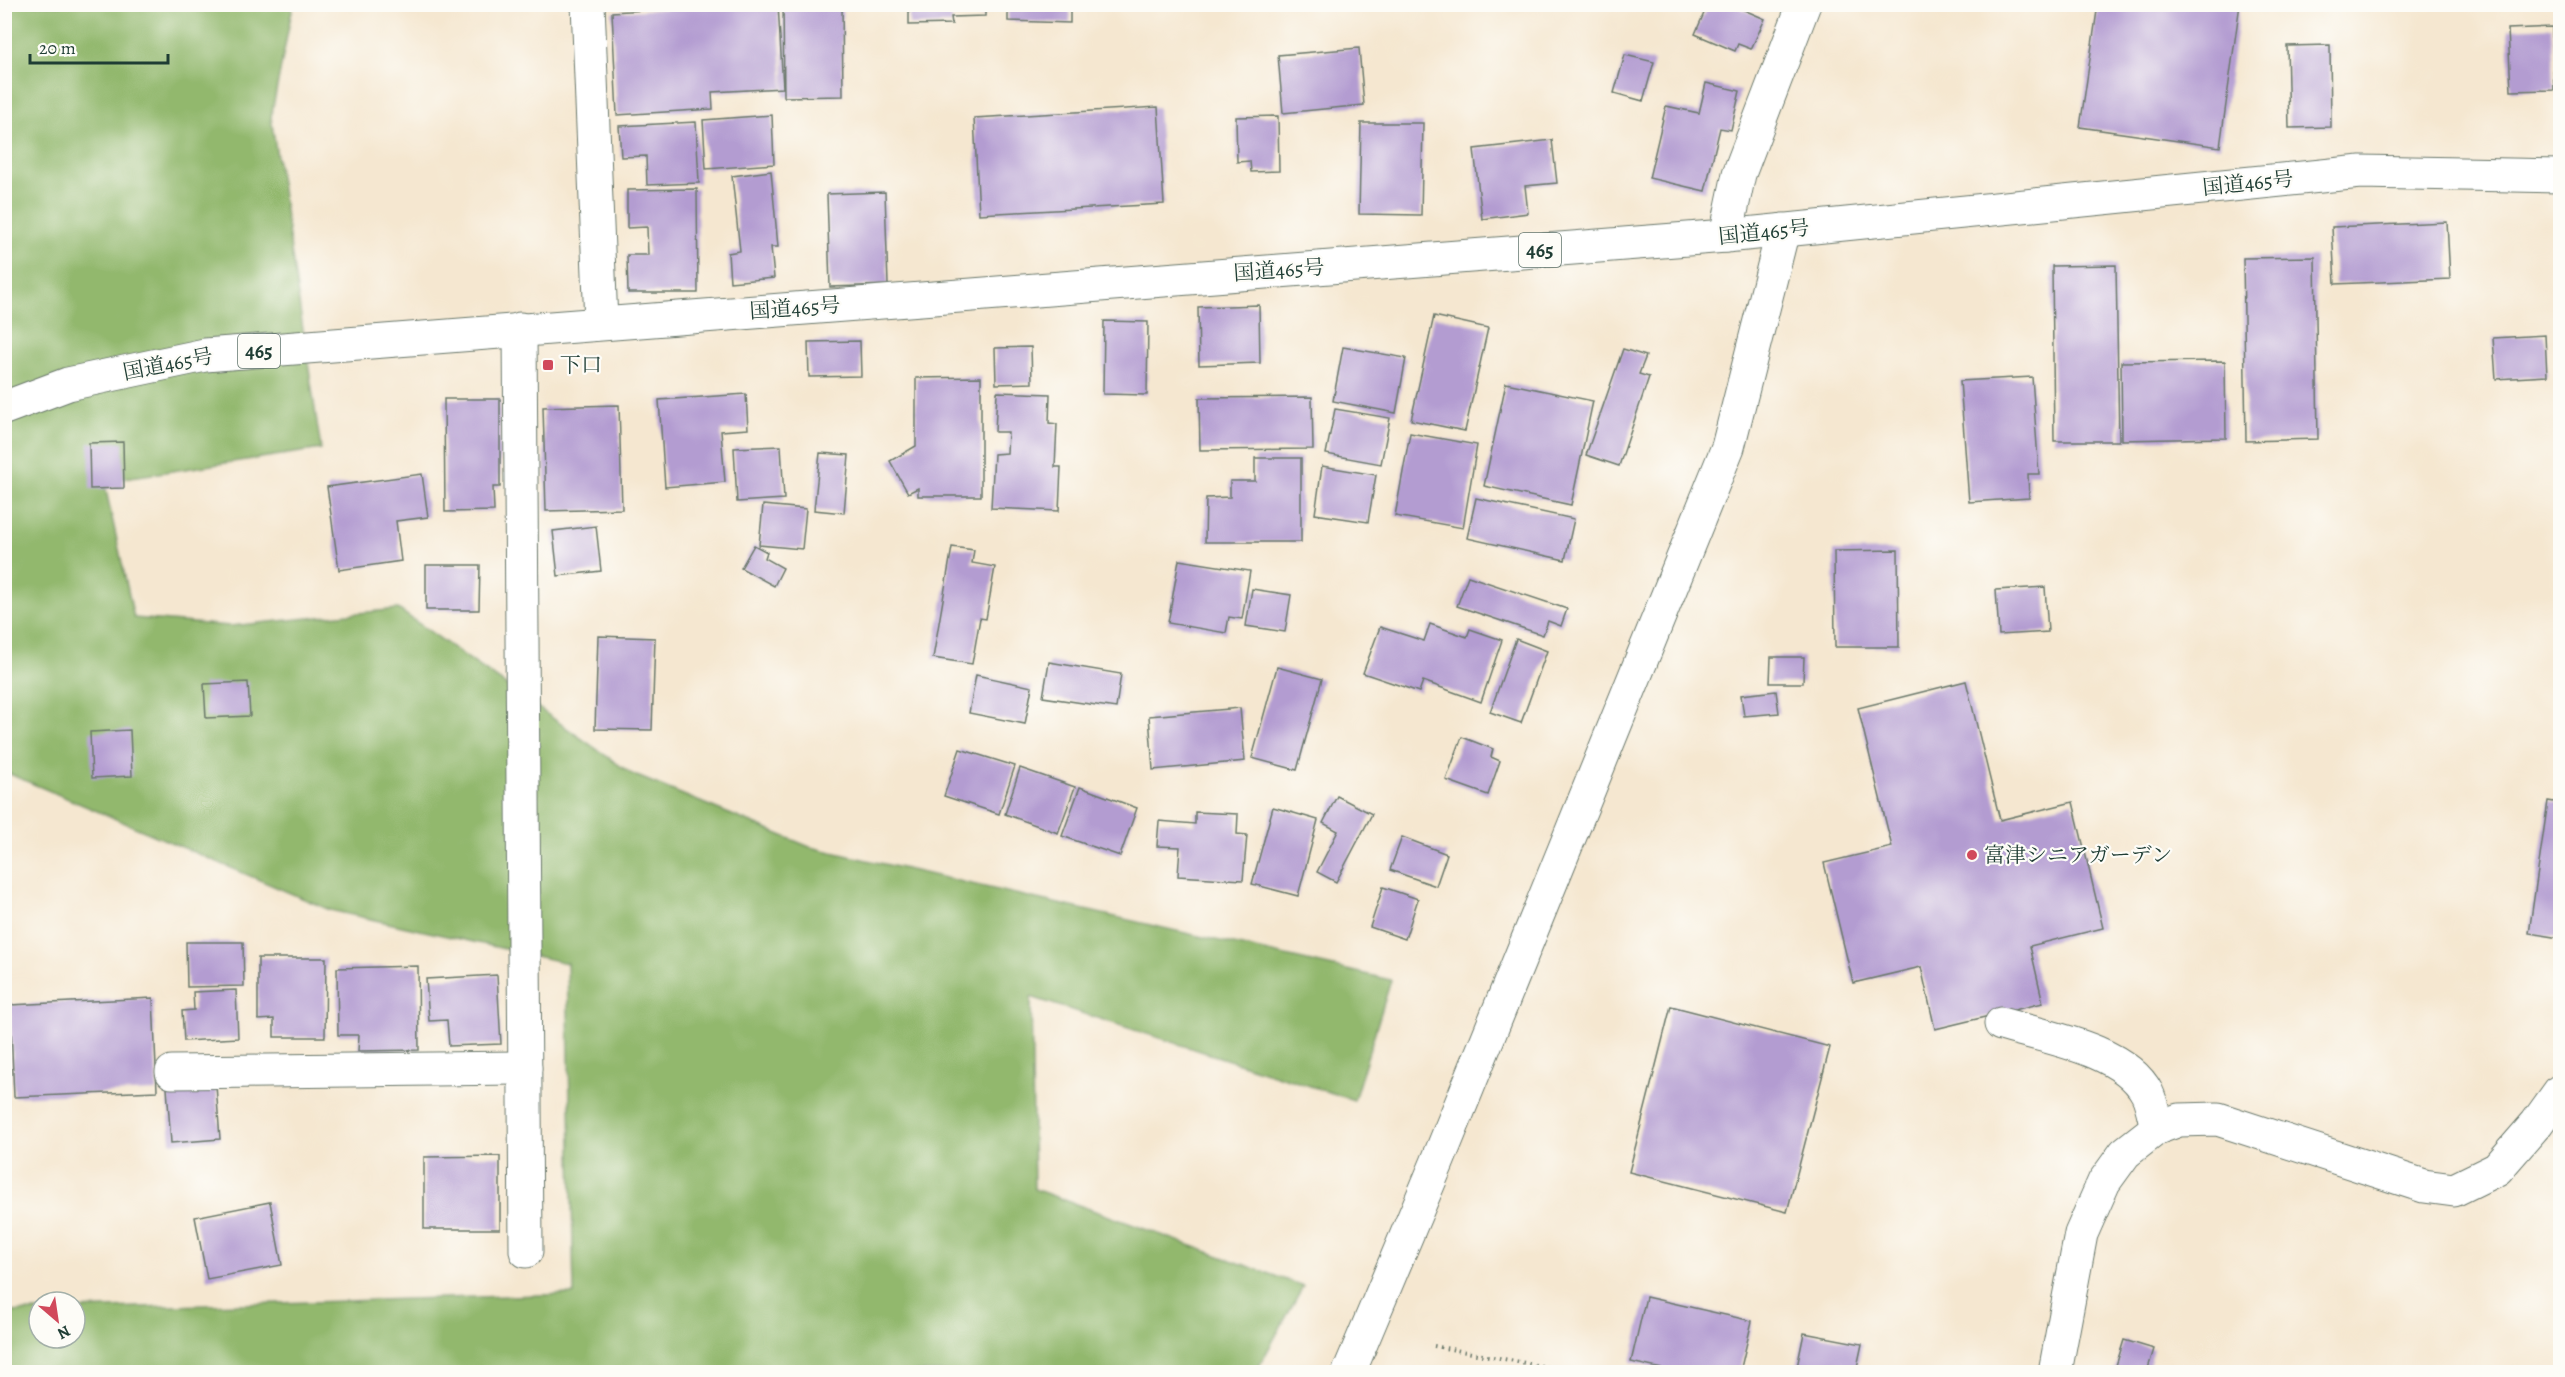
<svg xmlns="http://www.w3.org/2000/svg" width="2565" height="1377" font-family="Alegreya,'Noto Serif JP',serif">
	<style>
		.forest { fill: #92b86d; stroke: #587a50; stroke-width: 1.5 }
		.building { fill: #b39cd1 }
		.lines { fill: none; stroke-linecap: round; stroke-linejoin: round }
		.street-casing { stroke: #6a786b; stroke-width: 35 }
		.highway-casing { stroke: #6a786b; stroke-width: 35 }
		.path { stroke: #6a786b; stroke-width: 4; stroke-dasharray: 1.5 4.5; stroke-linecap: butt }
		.street { stroke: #fff; stroke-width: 33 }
		.highway { stroke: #fff; stroke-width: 33 }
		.poi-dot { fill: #d1495b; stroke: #fdfcf7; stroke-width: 2 }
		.labels { text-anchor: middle; stroke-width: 4.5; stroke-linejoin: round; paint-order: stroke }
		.shield { fill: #fdfcf7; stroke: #62766e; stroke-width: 1.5 }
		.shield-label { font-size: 20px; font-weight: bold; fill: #1f3d34 }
		.street-label { font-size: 21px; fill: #1f3d34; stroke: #fdfcf7 }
		.poi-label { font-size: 21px; fill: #1f3d34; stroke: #fdfcf7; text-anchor: start }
	</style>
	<rect width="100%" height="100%" fill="#fdfcf7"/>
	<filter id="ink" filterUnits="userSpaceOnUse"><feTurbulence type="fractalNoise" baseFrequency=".0167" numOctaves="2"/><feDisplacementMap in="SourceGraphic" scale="12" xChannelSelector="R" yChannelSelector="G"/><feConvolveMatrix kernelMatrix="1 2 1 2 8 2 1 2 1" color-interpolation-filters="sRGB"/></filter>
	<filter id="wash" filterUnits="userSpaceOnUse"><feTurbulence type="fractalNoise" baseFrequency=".008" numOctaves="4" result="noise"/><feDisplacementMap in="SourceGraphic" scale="24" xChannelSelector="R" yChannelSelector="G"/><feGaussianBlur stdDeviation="1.35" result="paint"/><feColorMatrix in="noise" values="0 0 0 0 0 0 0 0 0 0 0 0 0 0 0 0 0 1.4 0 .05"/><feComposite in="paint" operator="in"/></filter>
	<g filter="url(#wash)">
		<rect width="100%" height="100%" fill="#f5e7d0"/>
		<polygon class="forest" points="5,5 293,5 271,117 321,449 104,481 134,618 230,626 398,609 632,774 810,847 1391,980 1354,1100 1031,997 1034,1189 1303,1286 1256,1372 5,1372 4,1312 39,1311 39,1338 75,1338 75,1309 574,1294 567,963 330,910 5,772"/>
		<g id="blocks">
			<g class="building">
				<polygon points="679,4 778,4 783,88 712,92 713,109 617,115 612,12 679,8"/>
				<polygon points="783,4 842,4 843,96 784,97"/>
				<polygon points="1008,4 1070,4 1070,23 1008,21"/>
				<polygon points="1708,4 1730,4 1765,19 1751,49 1738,44 1735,51 1695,34"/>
				<polygon points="2098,4 2240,4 2220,147 2080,127"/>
				<polygon points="909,5 985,5 985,16 951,17 952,24 909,25"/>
				<polygon points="2552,27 2554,90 2511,91 2508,29"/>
				<polygon points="2330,45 2331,127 2289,128 2287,46"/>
				<polygon points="1359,48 1364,105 1283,113 1278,55"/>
				<polygon points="1625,55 1654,62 1643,101 1614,93"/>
				<polygon points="1706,83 1740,91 1731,130 1720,128 1705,191 1649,178 1666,106 1699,113"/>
				<polygon points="1158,107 1164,204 979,214 974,118"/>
				<polygon points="772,115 774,164 706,169 703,120"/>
				<polygon points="1278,116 1279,171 1251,172 1250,161 1237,162 1236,117"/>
				<polygon points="696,122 699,183 647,185 646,156 621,157 619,126"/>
				<polygon points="1361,123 1423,123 1421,215 1359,214"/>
				<polygon points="1552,140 1557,183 1525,186 1528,213 1482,219 1474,149"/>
				<polygon points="771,171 778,247 771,247 774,278 730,282 728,253 740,251 732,176"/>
				<polygon points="697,189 698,293 628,293 627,255 648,255 647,227 627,228 627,190"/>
				<polygon points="885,192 888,285 830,287 827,194"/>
				<polygon points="2447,222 2450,279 2335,284 2332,227"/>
				<polygon points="2315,257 2318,439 2246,441 2243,258"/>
				<polygon points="2116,265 2119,441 2054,441 2052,266"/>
				<polygon points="1259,305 1260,363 1199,365 1198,307"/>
				<polygon points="1434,316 1488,328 1465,431 1411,420"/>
				<polygon points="1104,321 1148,322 1147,395 1103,394"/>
				<polygon points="2545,335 2547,376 2496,379 2493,338"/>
				<polygon points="860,341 861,376 809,377 808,342"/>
				<polygon points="1031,347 1032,383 996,384 995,348"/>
				<polygon points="1343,347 1406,358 1396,413 1333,401"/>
				<polygon points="1623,349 1646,356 1639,374 1649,377 1619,466 1586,455"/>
				<polygon points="2225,361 2226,438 2122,440 2121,362"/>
				<polygon points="981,377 981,496 918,496 918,488 908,493 890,461 916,446 916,378"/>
				<polygon points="2032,377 2039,474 2028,474 2029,498 1969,502 1960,381"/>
				<polygon points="1506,383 1593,401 1571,505 1484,486"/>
				<polygon points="997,392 1050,394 1049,423 1057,424 1055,467 1061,467 1059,511 991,508 994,454 1007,453 1008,432 995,432"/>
				<polygon points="746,394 748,429 721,431 725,482 665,487 659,400"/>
				<polygon points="1312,397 1313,449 1200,450 1199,398"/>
				<polygon points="444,399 500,399 500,487 493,487 494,511 445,512"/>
				<polygon points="619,405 622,509 546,511 543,407"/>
				<polygon points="1335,409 1390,418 1381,464 1326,454"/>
				<polygon points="1410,433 1477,445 1463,528 1395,516"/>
				<polygon points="123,442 124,488 90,489 89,443"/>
				<polygon points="781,446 784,499 737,502 734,448"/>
				<polygon points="820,453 849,455 844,513 814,510"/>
				<polygon points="1255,458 1301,458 1301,542 1205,542 1206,498 1230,497 1230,481 1255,481"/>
				<polygon points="1322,466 1376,475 1368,522 1315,514"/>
				<polygon points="422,474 428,517 396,521 401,561 339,570 327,487"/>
				<polygon points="1476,498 1574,519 1565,560 1467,538"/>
				<polygon points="763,505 806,509 802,549 759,545"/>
				<polygon points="596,526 601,571 558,576 553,531"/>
				<polygon points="754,545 767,552 765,558 783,568 774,586 741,568"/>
				<polygon points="952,547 974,550 972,563 995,567 986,619 980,618 972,664 933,658"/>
				<polygon points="1898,550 1899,647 1835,647 1834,551"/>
				<polygon points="1179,560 1250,571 1242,619 1229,617 1226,633 1168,623"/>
				<polygon points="426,565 480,565 479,610 426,610"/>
				<polygon points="1468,576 1567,609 1561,626 1548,621 1543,635 1457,606"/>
				<polygon points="2045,587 2048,632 1999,635 1996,590"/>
				<polygon points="1252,589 1291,595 1285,632 1246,626"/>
				<polygon points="1430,624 1467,637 1470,629 1502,640 1481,702 1423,681 1419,692 1363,673 1380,627 1424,641"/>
				<polygon points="598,636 655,638 652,730 595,729"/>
				<polygon points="1516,639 1547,651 1521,723 1490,712"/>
				<polygon points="1771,657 1804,657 1803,683 1770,683"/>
				<polygon points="1049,662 1121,674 1116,708 1043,697"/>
				<polygon points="1277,667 1322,679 1297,770 1252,758"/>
				<polygon points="976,675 1032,687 1025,724 969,713"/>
				<polygon points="1966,681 2000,820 2073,802 2103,928 2030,946 2043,1003 1935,1029 1921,967 1853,983 1824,863 1892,847 1858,708"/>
				<polygon points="248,682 250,716 206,718 204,684"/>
				<polygon points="1776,691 1779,713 1744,716 1741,695"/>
				<polygon points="1240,708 1245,761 1153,770 1149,716"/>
				<polygon points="130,730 132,776 92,778 90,732"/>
				<polygon points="1462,737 1493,749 1491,757 1500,761 1488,795 1446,780"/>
				<polygon points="960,749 1015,766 999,814 944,796"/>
				<polygon points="1020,768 1075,787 1058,833 1005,814"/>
				<polygon points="1080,787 1137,808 1120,856 1062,836"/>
				<polygon points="1337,796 1372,814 1336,882 1317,872 1338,831 1323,823"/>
				<polygon points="2548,801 2560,803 2560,938 2529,933"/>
				<polygon points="1273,807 1318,820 1298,896 1252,884"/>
				<polygon points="1195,812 1238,814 1237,834 1247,835 1243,880 1178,876 1180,847 1157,846 1159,821 1195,824"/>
				<polygon points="1402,837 1447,854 1436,886 1390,870"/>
				<polygon points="1383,887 1418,899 1405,939 1370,927"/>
				<polygon points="186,942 243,942 244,986 187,987"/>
				<polygon points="258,958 326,958 325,1037 274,1037 274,1019 258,1020"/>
				<polygon points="418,966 419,1050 358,1051 359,1035 338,1035 337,968"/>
				<polygon points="497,975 501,1044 449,1046 447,1020 429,1021 426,979"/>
				<polygon points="236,990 238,1038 184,1041 182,1011 194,1010 193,992"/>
				<polygon points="153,998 157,1091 14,1097 10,1005"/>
				<polygon points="1671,1006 1830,1047 1787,1212 1629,1172"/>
				<polygon points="216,1085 220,1139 171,1143 167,1088"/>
				<polygon points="500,1156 500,1229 424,1229 424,1157"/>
				<polygon points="270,1202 282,1265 207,1279 195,1217"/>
				<polygon points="1646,1297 1752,1321 1740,1372 1675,1372 1631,1362"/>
				<polygon points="1804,1333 1862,1344 1856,1372 1796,1372"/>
				<polygon points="2124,1340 2154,1349 2147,1372 2114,1372"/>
			</g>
		</g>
	</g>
	<g filter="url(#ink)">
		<use href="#blocks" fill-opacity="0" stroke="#6a786b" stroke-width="1.5"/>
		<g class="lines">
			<defs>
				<g id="street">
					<polyline points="588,4 601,323"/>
					<polyline points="1726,236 1739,174 1804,4"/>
					<polyline points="520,329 526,1251"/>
					<path d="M2001,1024C2045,1037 2124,1049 2147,1093C2152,1103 2154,1117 2157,1128"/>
					<polyline points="172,1072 525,1068"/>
					<polyline points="1349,1372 1437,1163 1728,447 1783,230"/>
					<polyline points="2055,1372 2081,1234 2104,1182 2125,1153 2157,1128 2179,1120 2218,1119 2424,1186 2454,1190 2497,1169 2537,1123 2560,1091"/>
				</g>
				<polyline id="highway" points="4,408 68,384 205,355 1726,236 2361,172 2560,176"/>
			</defs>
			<use href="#street" class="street-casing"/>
			<use href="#highway" class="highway-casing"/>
			<polyline class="path" points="1434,1346 1574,1372"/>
			<use href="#street" class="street"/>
			<use href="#highway" class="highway"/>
		</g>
	</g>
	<g class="poi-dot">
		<rect x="542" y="359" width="12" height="12" rx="3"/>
		<circle cx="1972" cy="855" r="6"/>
	</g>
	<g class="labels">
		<g class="shield">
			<rect x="1519" y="233" width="42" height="34" rx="4.5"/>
			<rect x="238" y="334" width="42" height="34" rx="4.5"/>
		</g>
		<g class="shield-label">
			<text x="1540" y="257">465</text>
			<text x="259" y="358">465</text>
		</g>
		<g class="street-label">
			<text transform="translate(2248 183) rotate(-6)" y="7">国道465号</text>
			<text transform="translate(1764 232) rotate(-6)" y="7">国道465号</text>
			<text transform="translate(1279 270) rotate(-4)" y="7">国道465号</text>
			<text transform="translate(795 308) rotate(-4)" y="7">国道465号</text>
			<text transform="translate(168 364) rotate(-11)" y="7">国道465号</text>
		</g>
		<g class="poi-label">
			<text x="560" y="372">下口</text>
			<text x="1984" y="862">富津シニアガーデン</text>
		</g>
	</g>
	<rect width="2565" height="1377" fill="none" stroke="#fdfcf7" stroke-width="24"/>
	<g transform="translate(57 1320) rotate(151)"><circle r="28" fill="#fdfcf7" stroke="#a4b0a9" stroke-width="1.5"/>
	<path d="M0-4.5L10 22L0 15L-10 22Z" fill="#d1495b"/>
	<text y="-9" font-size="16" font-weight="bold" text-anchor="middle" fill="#1f3d34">N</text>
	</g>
	<path d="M30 54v9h138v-9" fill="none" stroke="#1f3d34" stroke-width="3"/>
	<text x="39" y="54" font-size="18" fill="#1f3d34" stroke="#fdfcf7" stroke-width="4.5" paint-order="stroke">20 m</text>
</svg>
